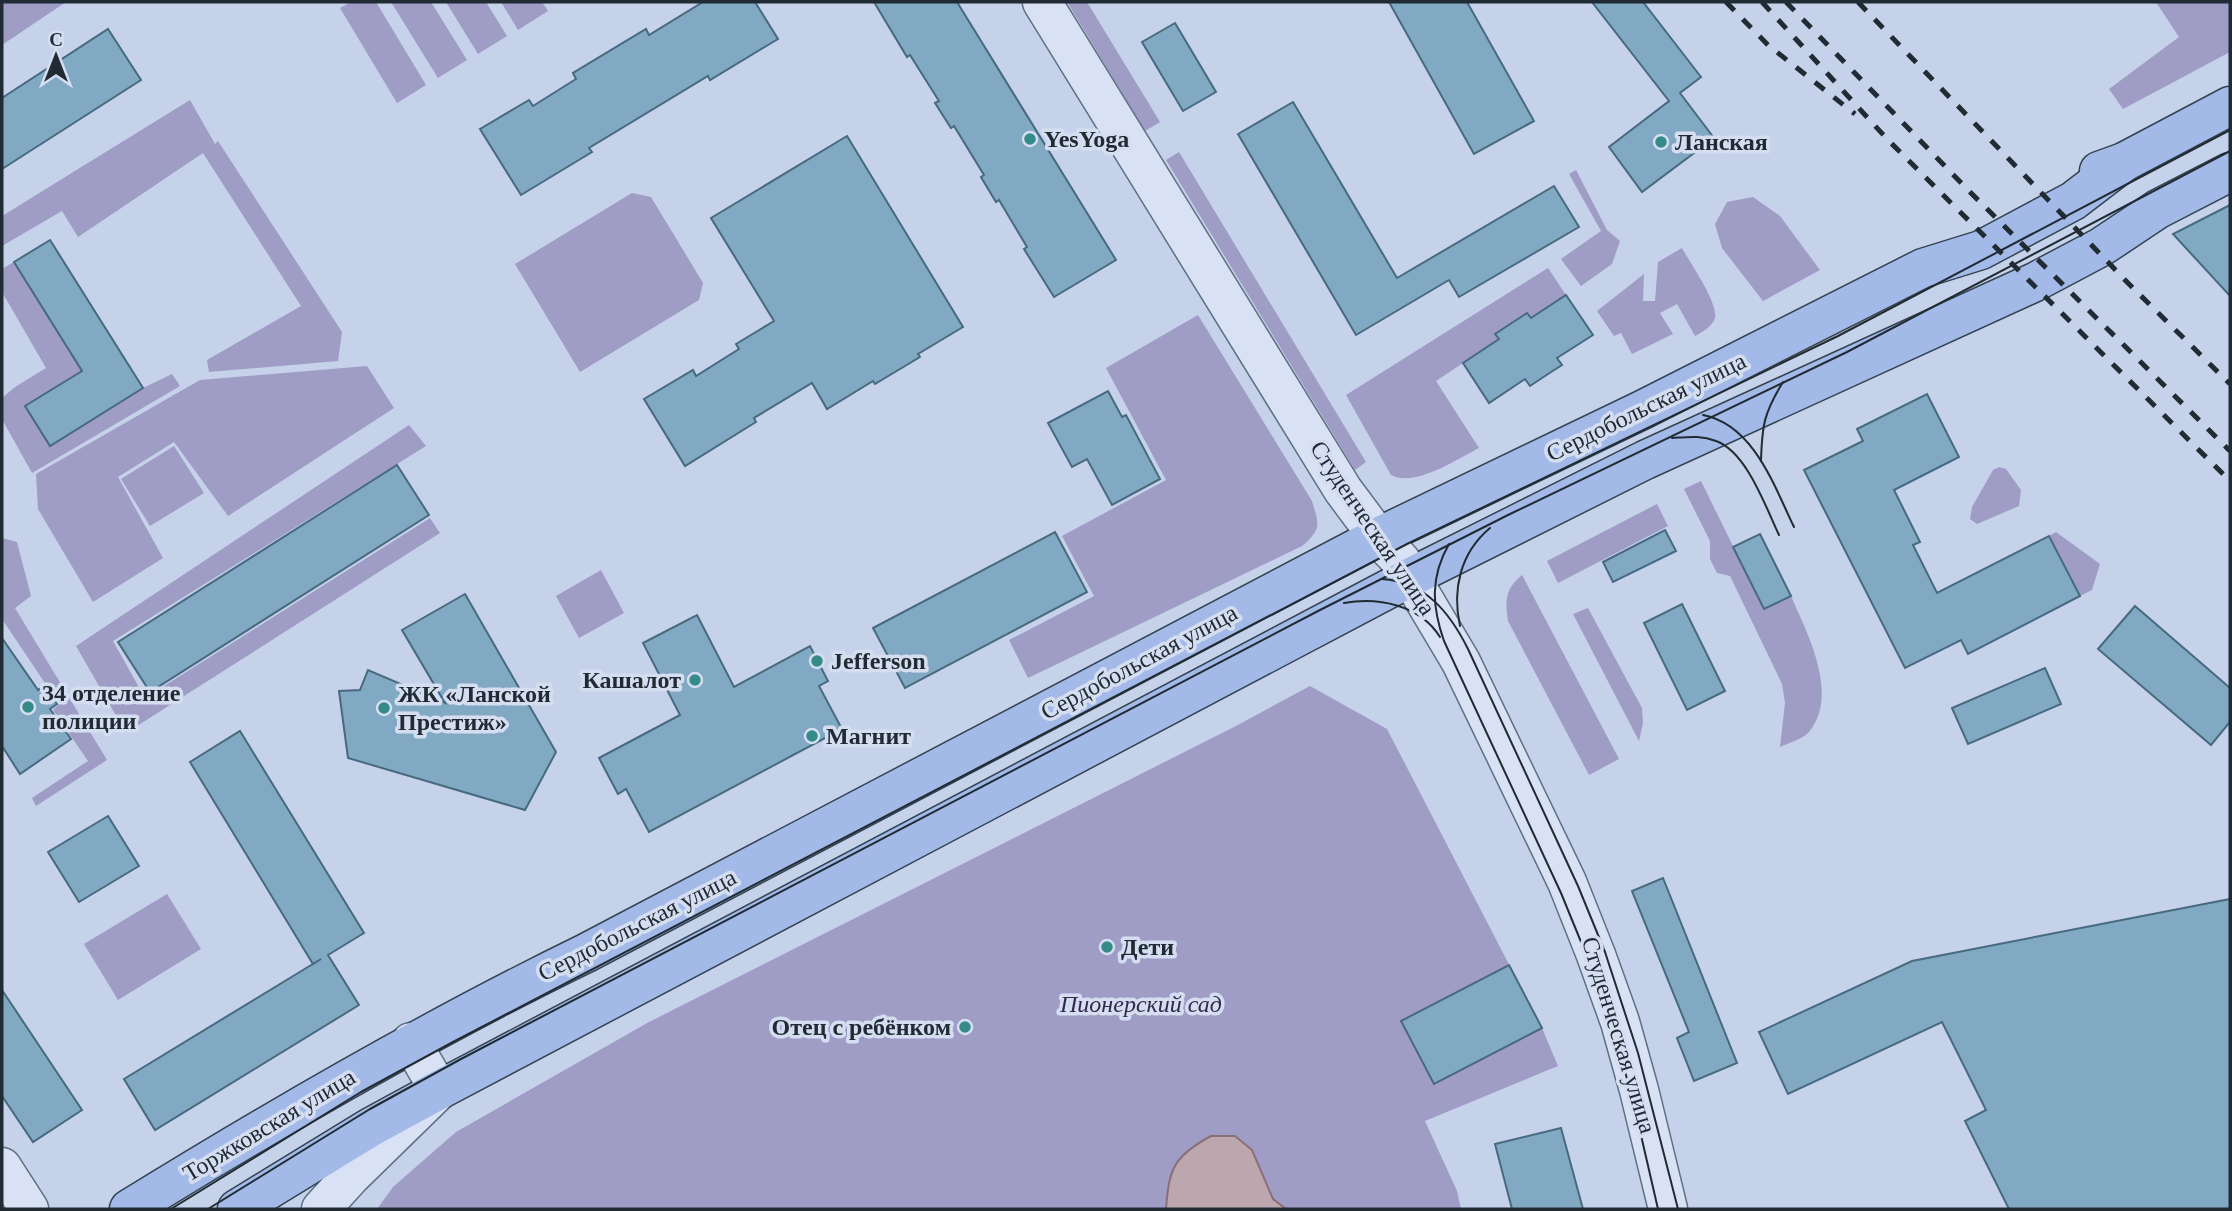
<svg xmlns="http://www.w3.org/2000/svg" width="2232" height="1211" font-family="'Times New Roman',serif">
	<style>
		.green { fill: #9f9cc6 }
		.water { fill: #bda7ae; stroke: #8b6f77; stroke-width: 2 }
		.building { fill: #81a9c3; stroke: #476a7f; stroke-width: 2 }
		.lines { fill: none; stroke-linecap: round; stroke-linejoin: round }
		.minor-casing { stroke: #5e7083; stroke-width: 41 }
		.major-casing { stroke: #324351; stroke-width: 41 }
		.minor { stroke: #d9e2f5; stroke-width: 38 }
		.major { stroke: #a3bae8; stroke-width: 38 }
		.tram { stroke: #202b34; stroke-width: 2 }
		.rail { stroke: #202b34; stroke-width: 5; stroke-dasharray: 12 12; stroke-linecap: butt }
		.poi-dot { fill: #358b88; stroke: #d5def1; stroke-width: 2.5 }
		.labels { text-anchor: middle; stroke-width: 7; stroke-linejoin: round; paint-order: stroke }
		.poi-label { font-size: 24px; font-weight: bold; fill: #202b34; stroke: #d5def1; text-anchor: start }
		.street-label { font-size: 24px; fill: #202b34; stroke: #d5def1 }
		.park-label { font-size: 24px; font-style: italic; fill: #32294f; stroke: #d5def1 }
	</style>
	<rect width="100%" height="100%" fill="#c6d2e9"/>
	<g class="green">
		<polygon points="2,2 66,2 2,45"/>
		<polygon points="351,2 376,2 426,85 397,103 340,8"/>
		<polygon points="391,2 431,2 467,60 438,78"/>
		<polygon points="446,2 486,2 507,36 478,54"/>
		<polygon points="501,2 542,2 548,11 518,30"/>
		<polygon points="1067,2 1087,2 1160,122 1145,131"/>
		<polygon points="2156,2 2230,2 2230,52 2123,109 2109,89 2179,37"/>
		<polygon points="190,100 215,144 218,141 342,332 338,361 209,372 207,360 301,306 203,153 78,237 62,211 2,246 2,216"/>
		<polygon points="1179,152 1366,462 1355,470 1166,160"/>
		<polygon points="1576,170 1607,230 1620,241 1612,264 1581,286 1561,259 1601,231 1569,174"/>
		<polygon points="632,193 651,197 703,283 699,300 580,372 515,264"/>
		<polygon points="1753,197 1780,216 1820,270 1763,301 1722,248 1715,224 1727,202"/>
		<path d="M1682,248C1690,263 1718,302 1715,318C1712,327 1702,332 1695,336L1677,304L1660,313L1673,334L1632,354L1621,333L1614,336L1597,311L1644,274L1643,301H1655L1658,262Z"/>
		<polygon points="14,262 82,371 50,446 143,388 172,374 180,386 32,473 2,419 2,398 15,387 46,368 2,292 2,269"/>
		<path d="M1548,268L1566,295L1531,318L1527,313L1496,334L1499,339L1436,381L1479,448C1457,459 1415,488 1391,475L1346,395Z"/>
		<path d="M1198,315L1312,501C1319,524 1322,529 1302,546L1028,678L1009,640L1094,596L1062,536L1166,480L1106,368Z"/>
		<polygon points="367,366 394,408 228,516 174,442 118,477 163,558 93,602 38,509 36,474 200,380"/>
		<polygon points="409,425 426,446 113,641 145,698 430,518 440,533 126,733 76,646"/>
		<polygon points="174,446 204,493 150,526 121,479"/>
		<polygon points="1999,467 2006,469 2021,490 2019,506 1977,524 1970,519 1972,507 1993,470"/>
		<path d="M1701,481L1764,609L1791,596C1807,633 1840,694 1809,732C1803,739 1788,743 1780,747L1785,703L1782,684L1730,576L1717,573L1710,559V541L1684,489Z"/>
		<polygon points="1657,504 1668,526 1558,583 1547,561"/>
		<polygon points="2056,532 2100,564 2092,590 2080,596 2049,536"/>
		<polygon points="2,538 17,542 31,596 15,608 107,760 36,806 32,798 88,761 53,710 59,704 2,619"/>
		<polygon points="601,570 624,613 579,638 556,596"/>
		<path d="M1522,575L1619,759L1589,775L1508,621C1505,600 1505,589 1522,575Z"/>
		<polygon points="1588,608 1642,708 1643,723 1639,741 1573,614"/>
		<polygon points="1310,686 1387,729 1542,1028 1558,1066 1425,1121 1457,1191 1461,1209 377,1209 393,1187 456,1132 649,1022 1234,727"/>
		<polygon points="167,894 201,949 118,1000 84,944"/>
	</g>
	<path class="water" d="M1211,1136H1235L1252,1150L1273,1199L1286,1209H1166C1169,1168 1174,1156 1211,1136Z"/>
	<g class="building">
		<polygon points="703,2 755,2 778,39 710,80 708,76 589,148 592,152 521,195 480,129 529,100 533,106 576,79 573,73 646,29 649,35"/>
		<polygon points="874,2 957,2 1116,260 1054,297 1024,249 1027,247 999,200 996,202 981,177 984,175 954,126 951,128 935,103 939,101 910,55 907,57"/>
		<polygon points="1389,2 1467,2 1534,121 1474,154"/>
		<polygon points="1592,2 1643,2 1701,77 1680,93 1714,138 1642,192 1609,147 1669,101"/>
		<polygon points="1175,23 1216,92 1183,111 1142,42"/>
		<polygon points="108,29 141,80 2,169 2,98"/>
		<polygon points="1293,102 1397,278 1554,186 1579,227 1459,297 1449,280 1356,335 1238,134"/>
		<polygon points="847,136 963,327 918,354 920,357 875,384 873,381 827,409 812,383 754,418 756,422 685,466 644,399 693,370 696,376 739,349 736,344 774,321 711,218"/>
		<polygon points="2230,205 2230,296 2173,234"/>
		<polygon points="50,240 143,388 50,446 25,406 82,371 14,262"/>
		<polygon points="1566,295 1593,335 1557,358 1562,365 1545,376 1530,386 1525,379 1489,403 1463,363 1499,339 1495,334 1527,313 1531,318"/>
		<polygon points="1108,391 1122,417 1126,415 1160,479 1112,505 1087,459 1072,467 1048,423"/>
		<polygon points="1927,394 1959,457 1894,490 1920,542 1913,545 1937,593 2049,536 2080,596 1968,654 1961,640 1905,668 1804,470 1863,441 1857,429"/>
		<polygon points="397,465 429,515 150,692 118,642"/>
		<polygon points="1665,530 1676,551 1613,582 1603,562"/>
		<polygon points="1055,532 1087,592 905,688 873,628"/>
		<polygon points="1760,534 1791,596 1764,609 1733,547"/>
		<polygon points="465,594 556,752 525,810 348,758 339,691 360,690 368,670 445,703 402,630"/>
		<polygon points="1682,604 1725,691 1687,710 1644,623"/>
		<polygon points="2135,606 2230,688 2230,722 2211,745 2098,649"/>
		<polygon points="697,615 734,687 810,646 828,681 819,686 842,729 649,832 626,789 618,794 599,758 680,715 643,643"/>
		<polygon points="2,638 38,690 44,686 57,704 50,709 71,739 20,774 2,746"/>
		<polygon points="2045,668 2061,704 1968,744 1952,708"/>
		<polygon points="240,731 364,933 328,955 359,1005 155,1130 124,1079 321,959 313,964 190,762"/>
		<polygon points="108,816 139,866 79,902 48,852"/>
		<polygon points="1663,878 1737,1063 1694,1081 1677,1038 1689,1032 1632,891"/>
		<polygon points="2230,899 2230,1209 2009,1209 1965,1121 1986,1110 1942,1022 1788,1094 1759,1032 1912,961"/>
		<polygon points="1509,965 1542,1028 1434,1084 1401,1021"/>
		<polygon points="2,990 82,1110 33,1142 2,1096"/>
		<polygon points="1561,1128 1583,1209 1512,1209 1495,1144"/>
	</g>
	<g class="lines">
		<defs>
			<g id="minor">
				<polyline points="1042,2 1343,490 1378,537 1401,561 1461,662 1567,882 1596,955 1620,1022 1639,1090 1668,1209"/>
				<polyline points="2,1167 29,1209"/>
				<polyline points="321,1209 351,1176 439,1090 411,1042"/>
			</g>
			<g id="major">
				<polyline points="2099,171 2124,162 2230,106"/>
				<path d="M129,1209C278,1117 428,1030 586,953L1378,537L1642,410L1923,268L1981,250L2073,201L2124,162"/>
				<polyline points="237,1209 371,1127 439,1090 1411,577 1645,460 2035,282 2101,247 2158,209 2230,172"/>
			</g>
		</defs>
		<use href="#minor" class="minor-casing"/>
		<use href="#major" class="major-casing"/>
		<use href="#minor" class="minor"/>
		<use href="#major" class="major"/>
		<g class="tram">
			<path d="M1703,415C1754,425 1774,486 1794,527"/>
			<path d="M1672,438C1688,437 1701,435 1716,441C1747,452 1766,508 1779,535"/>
			<path d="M1761,461C1762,425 1764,413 1783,382"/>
			<path d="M1449,544C1430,577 1432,607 1444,641L1561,893L1588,959L1611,1025L1631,1092L1658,1209"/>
			<path d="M1382,579C1426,582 1450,613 1468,649L1578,886L1605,952L1638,1053L1678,1209"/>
			<path d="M1344,603C1379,597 1420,605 1440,637"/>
			<path d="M1460,626C1452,590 1460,553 1490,528"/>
			<polyline points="171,1209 361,1092 453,1042 1407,544 1838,336 2230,130"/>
			<polyline points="208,1209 370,1109 461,1059 1320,610 1508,515 1847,352 2230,151"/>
		</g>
		<g class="rail">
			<polyline points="1726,2 1768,45 1855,114"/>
			<polyline points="1762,2 1888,140 2230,481"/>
			<polyline points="1786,2 1970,192 2230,451"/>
			<polyline points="1858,2 2128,283 2230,384"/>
		</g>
	</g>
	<g class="poi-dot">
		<circle cx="1030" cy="139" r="7"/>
		<circle cx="1661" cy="142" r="7"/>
		<circle cx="817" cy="661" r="7"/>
		<circle cx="695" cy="680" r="7"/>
		<circle cx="28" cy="707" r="7"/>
		<circle cx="384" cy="708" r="7"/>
		<circle cx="812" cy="736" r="7"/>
		<circle cx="1107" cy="947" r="7"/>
		<circle cx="965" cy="1027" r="7"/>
	</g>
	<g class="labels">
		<g class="poi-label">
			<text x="1044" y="147">YesYoga</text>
			<text x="1675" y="150">Ланская</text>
			<text x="831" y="669">Jefferson</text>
			<text x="681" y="688" text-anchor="end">Кашалот</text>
			<text x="42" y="701">34 отделение<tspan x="42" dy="28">полиции</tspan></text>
			<text x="398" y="702">ЖК «Ланской<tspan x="398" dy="28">Престиж»</tspan></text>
			<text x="826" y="744">Магнит</text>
			<text x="1121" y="955">Дети</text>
			<text x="951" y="1035" text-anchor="end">Отец с ребёнком</text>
		</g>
		<g class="street-label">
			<text transform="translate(1646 407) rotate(-26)" y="8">Сердобольская улица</text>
			<text transform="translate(1373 528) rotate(56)" y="8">Студенческая улица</text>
			<text transform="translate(1139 662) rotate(-28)" y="8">Сердобольская улица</text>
			<text transform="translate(637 925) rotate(-27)" y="8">Сердобольская улица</text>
			<text transform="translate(1619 1035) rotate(73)" y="8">Студенческая улица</text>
			<text transform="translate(269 1125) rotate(-31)" y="8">Торжковская улица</text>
		</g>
		<g class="park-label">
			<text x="1141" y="1012">Пионерский сад</text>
		</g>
	</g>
	<rect width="2232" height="1211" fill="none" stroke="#202b34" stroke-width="7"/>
	<g transform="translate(56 56)" stroke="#d5def1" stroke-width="5" paint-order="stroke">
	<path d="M0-5L12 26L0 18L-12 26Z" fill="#202b34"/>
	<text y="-10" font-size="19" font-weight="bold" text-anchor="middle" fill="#202b34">С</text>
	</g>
</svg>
